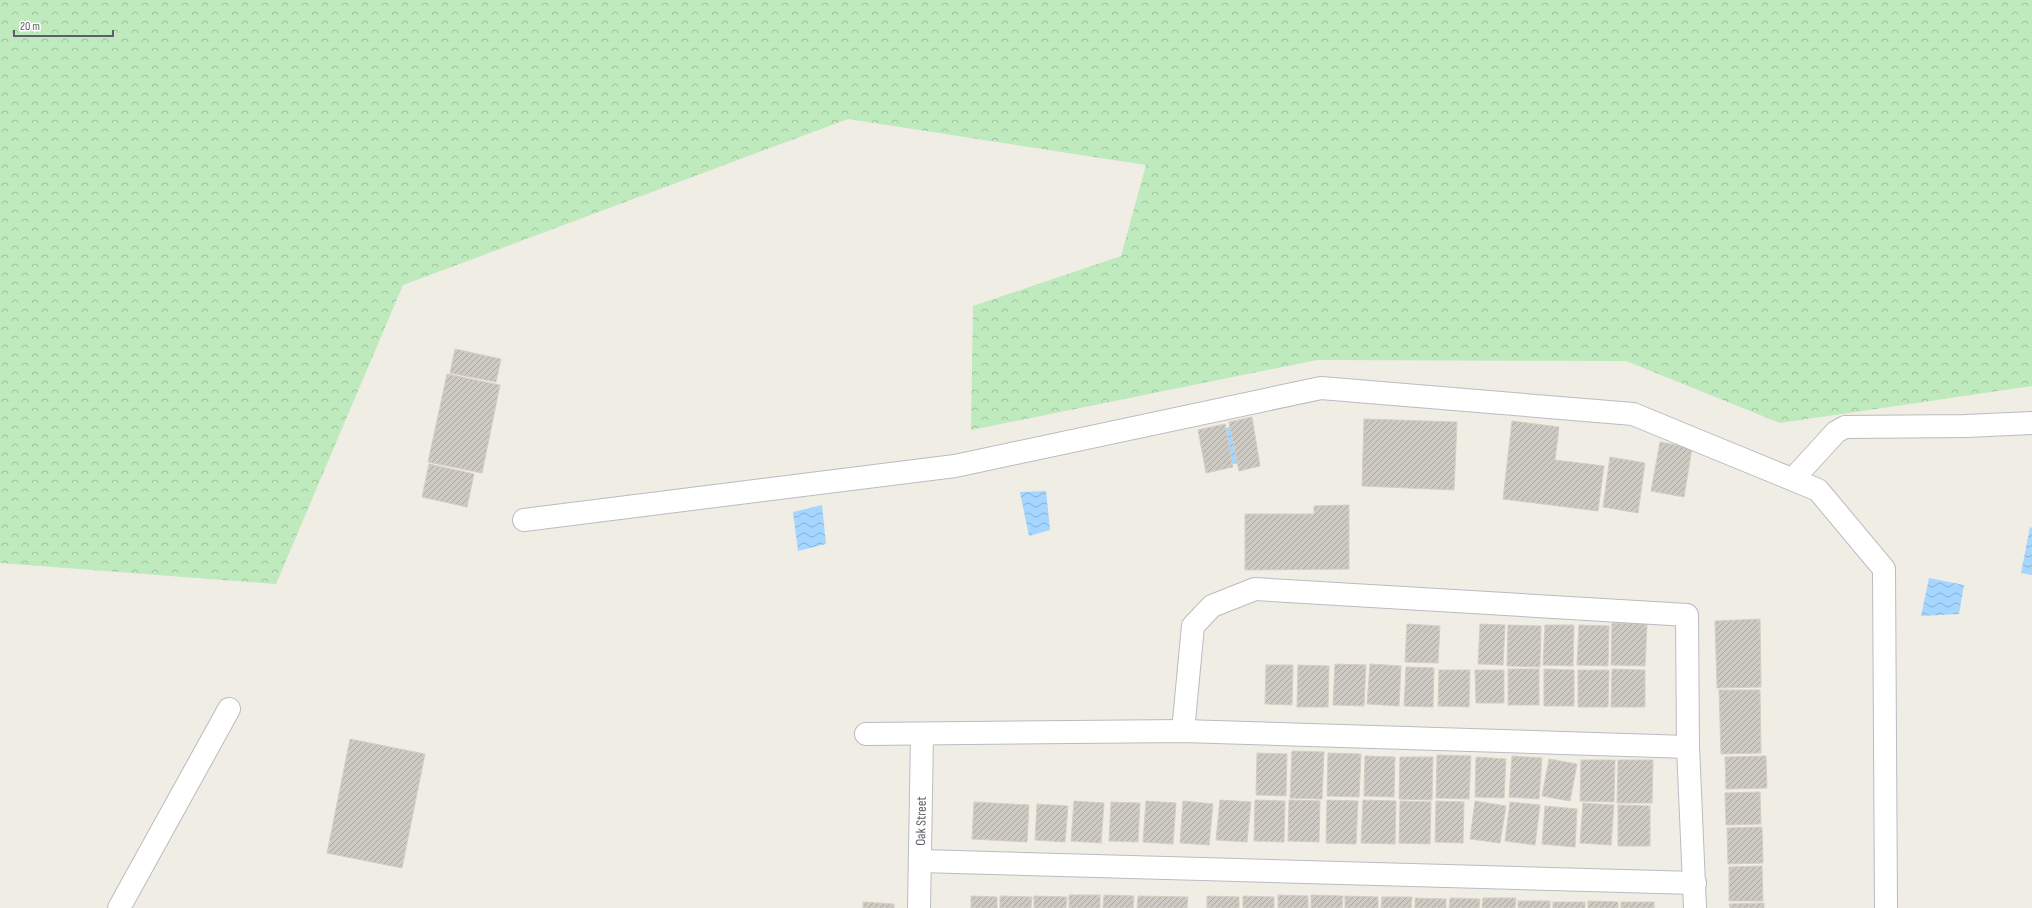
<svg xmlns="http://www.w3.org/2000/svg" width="2032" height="908" font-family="'Sofia Sans Condensed',sans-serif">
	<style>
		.forest { fill: url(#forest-crowns) }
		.water { fill: url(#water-waves) }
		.building { fill: url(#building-hatch); stroke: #d5cfc1 }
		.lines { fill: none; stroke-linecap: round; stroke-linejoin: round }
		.minor-casing { stroke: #b9bcc1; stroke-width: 24 }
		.minor { stroke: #fff; stroke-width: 22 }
		.labels { text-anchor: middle; stroke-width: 3; stroke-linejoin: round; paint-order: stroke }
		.street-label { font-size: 14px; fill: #5c6066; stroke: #fff }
	</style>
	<defs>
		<pattern id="forest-crowns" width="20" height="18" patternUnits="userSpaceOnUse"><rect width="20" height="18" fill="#beeabe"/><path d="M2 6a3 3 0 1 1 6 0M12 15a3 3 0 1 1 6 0" fill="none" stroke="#9ec19e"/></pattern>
		<pattern id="water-waves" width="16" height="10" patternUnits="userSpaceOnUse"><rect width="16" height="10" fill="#a5d6ff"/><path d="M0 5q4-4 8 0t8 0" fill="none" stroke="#8ab1d2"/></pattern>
		<pattern id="building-hatch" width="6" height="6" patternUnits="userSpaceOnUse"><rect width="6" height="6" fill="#cdcac3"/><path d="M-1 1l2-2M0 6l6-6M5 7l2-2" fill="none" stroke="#aaa7a2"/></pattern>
	</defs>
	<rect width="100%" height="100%" fill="#f0ede4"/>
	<polygon class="forest" points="0,0 2032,0 2032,386 1780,423 1626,361 1317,360 971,430 973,306 1121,256 1146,165 848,119 403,285 276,584 0,563"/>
	<g class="water">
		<polygon points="1237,425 1247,463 1222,464 1215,431"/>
		<polygon points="1046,491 1050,530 1029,536 1020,492"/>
		<polygon points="822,505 826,544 798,551 793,512"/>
		<polygon points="2030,527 2032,528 2032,575 2021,573"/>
		<polygon points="1929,578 1964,585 1959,614 1921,616"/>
	</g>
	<g class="building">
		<polygon points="455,349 501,359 496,382 450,373"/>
		<polygon points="447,374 500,385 482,473 428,462"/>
		<polygon points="1252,417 1260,466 1239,471 1229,422"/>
		<polygon points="1364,419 1457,422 1454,490 1362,486"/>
		<polygon points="1512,421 1559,427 1555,460 1604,466 1598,511 1503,499"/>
		<polygon points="1225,424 1233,467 1206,473 1198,430"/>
		<polygon points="1660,442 1692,448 1684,497 1651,491"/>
		<polygon points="1610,457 1645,463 1638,513 1603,507"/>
		<polygon points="429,464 474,474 467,507 422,497"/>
		<polygon points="1349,505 1349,569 1245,570 1245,514 1314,514 1314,506"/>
		<polygon points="1760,619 1761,687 1717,688 1715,621"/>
		<polygon points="1612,623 1647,624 1645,666 1611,665"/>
		<polygon points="1407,624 1440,626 1438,663 1405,662"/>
		<polygon points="1480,624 1505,625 1503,665 1478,664"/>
		<polygon points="1508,625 1541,626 1540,667 1507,666"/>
		<polygon points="1545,625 1574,625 1573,666 1543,665"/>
		<polygon points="1579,625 1609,626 1608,666 1577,665"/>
		<polygon points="1335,664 1366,665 1364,706 1333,705"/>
		<polygon points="1370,664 1401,666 1399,706 1367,704"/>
		<polygon points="1266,665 1293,665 1292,705 1265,704"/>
		<polygon points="1298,665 1329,666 1328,707 1297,707"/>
		<polygon points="1406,667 1434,668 1433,707 1404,706"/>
		<rect x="1508" y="669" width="31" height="36"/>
		<polygon points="1544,669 1574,670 1574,706 1544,706"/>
		<polygon points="1612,669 1645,670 1645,707 1611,707"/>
		<polygon points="1439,670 1470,670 1469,707 1438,706"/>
		<polygon points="1475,670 1504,670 1504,703 1476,703"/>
		<polygon points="1578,670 1609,670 1608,707 1578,707"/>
		<polygon points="1719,690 1760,690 1761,753 1721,754"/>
		<polygon points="350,739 425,754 402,868 327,853"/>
		<polygon points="1292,751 1324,752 1322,799 1290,798"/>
		<polygon points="1257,753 1287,754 1286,796 1256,795"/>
		<polygon points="1328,753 1361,754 1359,797 1327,796"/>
		<polygon points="1437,755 1471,756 1469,799 1436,798"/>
		<polygon points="1365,756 1395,757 1394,797 1364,796"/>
		<polygon points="1512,756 1542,758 1539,799 1509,797"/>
		<polygon points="1766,756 1767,788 1726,789 1725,757"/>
		<polygon points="1400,757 1433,757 1432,800 1399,799"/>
		<polygon points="1476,757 1506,759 1504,798 1475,797"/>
		<polygon points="1549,759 1577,764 1570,801 1542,796"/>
		<polygon points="1581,760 1615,760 1614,802 1580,801"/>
		<polygon points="1618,760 1653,760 1652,803 1617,803"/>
		<polygon points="1760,792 1761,824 1726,825 1725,793"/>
		<polygon points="1220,800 1251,802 1247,842 1216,840"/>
		<polygon points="1255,800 1285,801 1284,842 1254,841"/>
		<polygon points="1289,800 1320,801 1319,842 1288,841"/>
		<polygon points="1327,800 1358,801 1356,844 1326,843"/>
		<polygon points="1363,800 1396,801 1395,844 1361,843"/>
		<polygon points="1074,801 1104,803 1101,843 1071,841"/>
		<polygon points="1146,801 1176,803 1173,844 1143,842"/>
		<polygon points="1183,801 1213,804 1209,845 1180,843"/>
		<polygon points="1400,801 1431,802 1430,844 1399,843"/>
		<polygon points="1436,801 1464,802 1463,843 1435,842"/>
		<polygon points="1475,801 1506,806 1500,843 1470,839"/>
		<polygon points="974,802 1029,805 1027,842 972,839"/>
		<polygon points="1111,802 1140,803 1138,842 1109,841"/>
		<polygon points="1510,802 1540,805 1535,845 1505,841"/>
		<polygon points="1583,803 1614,805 1611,845 1580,843"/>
		<polygon points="1037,804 1068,806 1065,842 1035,840"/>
		<polygon points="1618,805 1650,806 1650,846 1618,846"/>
		<polygon points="1545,806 1577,809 1575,847 1542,844"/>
		<polygon points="1762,827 1763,863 1728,864 1727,828"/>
		<polygon points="1762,866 1763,901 1729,901 1729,867"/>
		<rect x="1069" y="895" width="31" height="13"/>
		<polygon points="1104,895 1134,896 1133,908 1103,908"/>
		<polygon points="1278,895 1308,896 1308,908 1278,908"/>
		<polygon points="1311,895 1343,896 1342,908 1311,908"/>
		<polygon points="971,896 997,897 997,908 971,908"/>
		<polygon points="1000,896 1032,897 1031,908 1000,908"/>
		<polygon points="1034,896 1067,897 1066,908 1034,908"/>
		<polygon points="1138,896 1188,897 1187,908 1137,908"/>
		<polygon points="1207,896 1239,897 1239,908 1207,908"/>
		<polygon points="1243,896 1274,897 1274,908 1243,908"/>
		<polygon points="1345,896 1378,897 1378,908 1345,908"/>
		<polygon points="1382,897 1412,897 1411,908 1381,908"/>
		<polygon points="1415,898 1446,899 1446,908 1415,908"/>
		<polygon points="1450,898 1480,899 1479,908 1449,908"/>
		<polygon points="1483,898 1516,898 1515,908 1482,908"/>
		<rect x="1518" y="901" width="32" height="7"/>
		<polygon points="1588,901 1618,902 1618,908 1588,908"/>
		<polygon points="863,902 894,904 894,908 863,908"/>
		<rect x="1553" y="902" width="32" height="6"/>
		<rect x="1621" y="902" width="33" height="6"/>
		<polygon points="1764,903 1764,908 1730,908 1729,904"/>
	</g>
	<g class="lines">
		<defs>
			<g id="minor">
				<polyline points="1793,479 1836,432 1845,427 1966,426 2032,423"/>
				<polyline points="524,520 955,466 1321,388 1633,414 1818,490 1884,569 1886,908"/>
				<polyline points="1183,731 1193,626 1212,606 1255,589 1687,615 1688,747 1695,908"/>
				<polyline points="866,734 1183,731 1688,747"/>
				<polyline points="920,861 1695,883"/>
				<polyline points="119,908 229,709"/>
				<path id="s1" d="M919,908L922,735"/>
			</g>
		</defs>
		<use href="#minor" class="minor-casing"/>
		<use href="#minor" class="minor"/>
	</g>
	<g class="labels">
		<g class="street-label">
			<text dy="5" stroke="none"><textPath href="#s1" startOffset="87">Oak Street</textPath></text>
		</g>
	</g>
	<path d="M14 30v6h99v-6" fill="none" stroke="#5c6066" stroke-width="2"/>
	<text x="20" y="30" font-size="12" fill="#5c6066" stroke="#ffffff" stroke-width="3" paint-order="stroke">20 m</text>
</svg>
